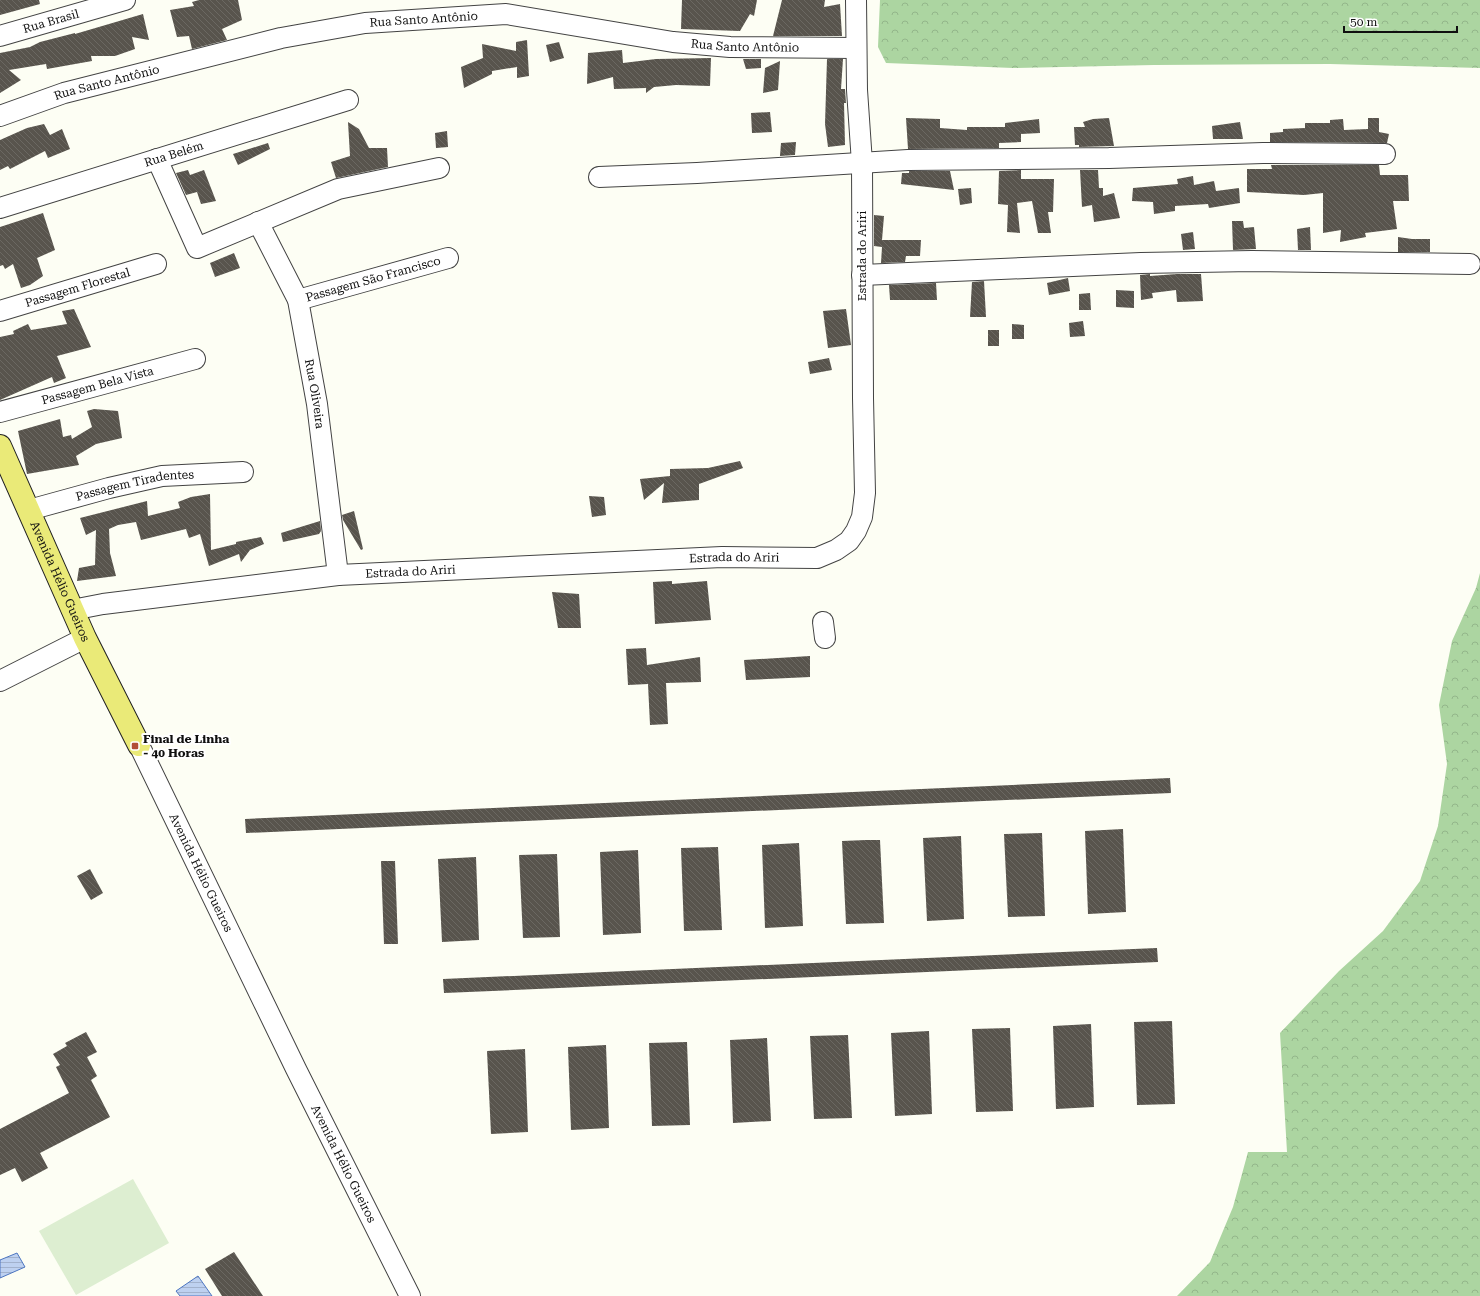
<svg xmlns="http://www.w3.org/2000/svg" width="1480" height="1296" font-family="'Roboto Serif',serif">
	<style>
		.forest { fill: url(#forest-crowns) }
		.pitch { fill: #ddeed1 }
		.water { fill: url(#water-rules); stroke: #4c75c0 }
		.building { fill: url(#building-back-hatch) }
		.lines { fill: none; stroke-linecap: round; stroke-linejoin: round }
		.minor-casing { stroke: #434343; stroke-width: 22 }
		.major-casing { stroke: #212121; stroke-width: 24 }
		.minor { stroke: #fff; stroke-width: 20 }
		.major { stroke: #eaea78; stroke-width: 22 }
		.poi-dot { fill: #b24e36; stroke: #fff; stroke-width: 1.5 }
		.labels { text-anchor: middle; stroke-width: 4; stroke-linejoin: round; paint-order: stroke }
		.street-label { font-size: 12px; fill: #101010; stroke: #fff }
		.poi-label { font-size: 12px; font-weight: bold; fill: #101010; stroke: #fff; text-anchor: start }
	</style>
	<defs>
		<pattern id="forest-crowns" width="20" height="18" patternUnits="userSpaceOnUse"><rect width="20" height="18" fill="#acd5a1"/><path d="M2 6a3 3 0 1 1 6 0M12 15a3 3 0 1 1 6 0" fill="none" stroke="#93b68a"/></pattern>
		<pattern id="water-rules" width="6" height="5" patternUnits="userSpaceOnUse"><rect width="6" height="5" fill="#bed1f0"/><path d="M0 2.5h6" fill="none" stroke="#a2b2cd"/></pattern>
		<pattern id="building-back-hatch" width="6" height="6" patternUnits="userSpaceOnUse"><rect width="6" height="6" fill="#58544d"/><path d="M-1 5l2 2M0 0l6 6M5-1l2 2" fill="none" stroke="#6b6862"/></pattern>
	</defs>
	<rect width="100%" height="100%" fill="#fdfef4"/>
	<g class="forest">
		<polygon points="880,0 1480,0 1480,68 1330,64 1154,65 1013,68 886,63 878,47"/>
		<polygon points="1480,573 1480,1296 1177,1296 1210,1262 1233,1207 1248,1152 1287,1152 1280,1033 1339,971 1383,931 1420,881 1438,826 1447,764 1439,705 1452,641 1476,588"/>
	</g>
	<polygon class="pitch" points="133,1179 169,1243 76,1295 39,1231"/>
	<g class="water">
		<polygon points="17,1253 25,1267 0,1278 0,1260"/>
		<polygon points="198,1276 212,1296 180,1296 176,1291"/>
	</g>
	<g class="building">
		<polygon points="0,0 39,0 40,4 0,15"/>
		<polygon points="199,0 238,0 242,20 222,29 227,40 192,49 189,36 177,37 170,10 194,6 192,2"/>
		<polygon points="682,0 757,0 754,16 750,14 740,31 681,29"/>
		<polygon points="782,0 825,0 824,7 840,4 842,36 773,36"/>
		<polygon points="143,14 149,40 132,37 135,49 115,56 91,56 92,61 47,69 46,64 9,70 21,80 0,93 0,53 30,47 40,42 75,33 75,34"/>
		<polygon points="527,40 529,76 517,78 517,67 492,71 492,74 464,88 461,67 483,58 482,44 516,51 516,42"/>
		<polygon points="559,42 564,58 550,62 546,45"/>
		<polygon points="622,50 623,63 656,59 711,58 710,86 676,85 654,87 646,93 646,88 614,89 613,77 587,84 588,53"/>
		<polygon points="743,59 761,59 761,68 746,69"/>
		<polygon points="827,59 843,59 841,89 845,89 846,103 844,103 845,145 828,147 825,124"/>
		<polygon points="780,61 778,90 763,93 765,68"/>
		<polygon points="770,112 772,132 752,133 751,113"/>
		<polygon points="906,118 940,119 940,128 967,130 967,127 1005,127 1005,123 1039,119 1040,133 1021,134 1021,142 999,143 999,148 908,149"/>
		<polygon points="1109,118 1114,146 1079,147 1079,145 1075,145 1074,127 1085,127 1083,122 1093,119"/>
		<polygon points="1368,118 1379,118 1379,132 1389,134 1387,143 1270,142 1270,133 1283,132 1283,129 1305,128 1305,123 1330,123 1330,120 1343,119 1344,130 1368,129"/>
		<polygon points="348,122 359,129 369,148 387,148 388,167 336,178 331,162 350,156"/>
		<polygon points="1240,122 1243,139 1213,139 1212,126"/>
		<polygon points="44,124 50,135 62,129 70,149 48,158 45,151 10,169 8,166 0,170 0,140 27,128"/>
		<polygon points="447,131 448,147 436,148 435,133"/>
		<polygon points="796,142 795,155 780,156 781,143"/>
		<polygon points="268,143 270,149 238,165 233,154"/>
		<polygon points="1271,165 1379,165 1380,175 1408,175 1409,201 1393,201 1397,229 1365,233 1366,237 1340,242 1341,230 1323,233 1323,193 1304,195 1247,192 1247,169 1272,169"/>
		<polygon points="188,170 190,175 204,170 216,201 201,204 197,192 186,195 176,173"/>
		<polygon points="1021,170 1021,179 1054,179 1053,212 1048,212 1051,233 1038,233 1032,201 1017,203 1020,233 1007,232 1008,205 998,204 999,171"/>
		<polygon points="1080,170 1098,170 1099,188 1103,188 1103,196 1114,193 1120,218 1094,222 1092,205 1082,207"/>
		<polygon points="909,171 950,171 954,190 901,184 902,173 909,173"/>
		<polygon points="1193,176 1194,185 1214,181 1216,191 1239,188 1240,203 1209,208 1208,204 1175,206 1175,211 1154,214 1153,202 1132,201 1133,188 1178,184 1177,179"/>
		<polygon points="971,188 972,203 960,205 958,189"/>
		<polygon points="43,213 55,250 37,258 43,276 30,285 21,288 13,264 5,269 3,265 0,266 0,227"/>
		<polygon points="874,215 884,216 882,240 921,240 920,256 906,256 905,262 881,263 882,247 874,246"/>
		<polygon points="1232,221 1243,221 1244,228 1254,227 1256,249 1233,250"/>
		<polygon points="1310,227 1311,250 1298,250 1297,229"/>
		<polygon points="1193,232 1195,249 1183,250 1181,234"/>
		<polygon points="1398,237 1412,239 1430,239 1430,252 1398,252"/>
		<polygon points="234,253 240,268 215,277 210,263"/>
		<polygon points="1150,274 1150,276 1177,274 1201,274 1203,301 1177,302 1176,290 1152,293 1153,298 1141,300 1140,275"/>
		<polygon points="1068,278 1070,291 1049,295 1047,283"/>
		<polygon points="984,281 986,317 970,317 972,282"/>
		<polygon points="936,283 937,300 890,300 889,285"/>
		<polygon points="1116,290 1134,291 1134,308 1116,307"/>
		<polygon points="1090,293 1091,310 1079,310 1079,294"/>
		<polygon points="74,309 91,347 57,356 66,378 54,383 52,377 0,400 0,337 14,334 13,331 28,324 31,330 67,324 62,311"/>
		<polygon points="846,309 851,345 828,348 823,311"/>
		<polygon points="1083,321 1085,336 1070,337 1069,323"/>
		<polygon points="1012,324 1024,325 1024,339 1012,339"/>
		<rect x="988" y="330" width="11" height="16"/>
		<polygon points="829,358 832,370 810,374 808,362"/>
		<polygon points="94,409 118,411 122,438 96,444 76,456 79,465 27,474 18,431 60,419 63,437 71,435 72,439 92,427 87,411"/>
		<polygon points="740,461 743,468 699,484 699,500 662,503 664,483 644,500 640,479 670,476 670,469 708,468"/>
		<polygon points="210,494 211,550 236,544 236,542 261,537 264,544 250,550 241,562 239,554 209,566 200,534 189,538 186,529 141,540 136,522 118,525 109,529 110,553 116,576 77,581 79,568 95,565 96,530 86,535 80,518 147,501 148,516 180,508 178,502 191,497"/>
		<polygon points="589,496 604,497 606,515 592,517"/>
		<polygon points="354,511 363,549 361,550 343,520 342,515"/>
		<polygon points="320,521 321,531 319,534 283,542 281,533"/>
		<polygon points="672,581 672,584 707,581 711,620 655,624 653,582"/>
		<polygon points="552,592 579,594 581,628 558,628"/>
		<polygon points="646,648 647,665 700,657 701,682 666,683 668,724 650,725 648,684 628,685 626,649"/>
		<polygon points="810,656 810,677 746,680 744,660"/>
		<polygon points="1170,778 1171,793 246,833 245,819"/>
		<polygon points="1123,829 1126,912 1088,914 1085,831"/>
		<polygon points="1042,833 1045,916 1008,917 1004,834"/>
		<polygon points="961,836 964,919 927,921 923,838"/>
		<polygon points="866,840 880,840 884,923 846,924 842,841"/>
		<polygon points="799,843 803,926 765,928 762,845"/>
		<polygon points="718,847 722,930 684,931 681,848"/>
		<polygon points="638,850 641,933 603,935 600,852"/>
		<polygon points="557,854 560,937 523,938 519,855"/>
		<polygon points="476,857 479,940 442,942 438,859"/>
		<polygon points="381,861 395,861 398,944 384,944"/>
		<polygon points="90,869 103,893 91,900 77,876"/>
		<polygon points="1157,948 1158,962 444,993 443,979"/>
		<polygon points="1172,1021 1175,1104 1137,1105 1134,1022"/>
		<polygon points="1091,1024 1094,1107 1056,1109 1053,1026"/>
		<polygon points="1010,1028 1013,1111 976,1112 972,1029"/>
		<polygon points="929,1031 932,1114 895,1116 891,1033"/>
		<polygon points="86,1032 97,1052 87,1057 97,1076 91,1080 110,1117 40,1153 48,1168 22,1182 15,1168 0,1175 0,1129 69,1093 56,1067 60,1065 53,1054 67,1046 65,1043"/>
		<polygon points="848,1035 852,1118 814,1119 810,1036"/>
		<polygon points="767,1038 771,1121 733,1123 730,1040"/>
		<polygon points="687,1042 690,1125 652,1126 649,1043"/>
		<polygon points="606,1045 609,1128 571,1130 568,1047"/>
		<polygon points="525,1049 528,1132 491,1134 487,1051"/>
		<polygon points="234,1252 263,1296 222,1296 205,1269"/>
	</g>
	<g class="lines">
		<defs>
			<g id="minor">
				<path id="s1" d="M0,36L125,0"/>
				<path id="s2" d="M0,116L64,93L281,38L365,23L506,14L673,42L730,47L856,48"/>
				<polyline points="157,159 197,248 338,189 439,168"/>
				<polyline points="599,177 697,173 908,160 1109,158 1263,153 1385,154"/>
				<path id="s3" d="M0,208L348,100"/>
				<path id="s4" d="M258,222L298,300L317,404L338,575"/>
				<polyline points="862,275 1141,263 1252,261 1470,264"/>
				<path id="s5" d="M298,300L448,258"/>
				<path id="s6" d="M0,311L156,264"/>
				<path id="s7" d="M0,412L195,359"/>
				<path id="s8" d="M29,510L109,488L162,476L243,472"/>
				<path id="s9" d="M72,610L103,604L338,575L722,557L817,558L836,550L849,541L856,531L862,517L865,493L863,398L862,163L857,90L856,0"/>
				<polyline points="823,622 825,638"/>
				<polyline points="0,681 85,638"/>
				<path id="s10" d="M139,745L296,1069L410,1296"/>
			</g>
			<g id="major">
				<path id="s11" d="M0,446L85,638L139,745"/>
			</g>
		</defs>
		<use href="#minor" class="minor-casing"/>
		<use href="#major" class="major-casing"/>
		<use href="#minor" class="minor"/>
		<use href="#major" class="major"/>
	</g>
	<rect class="poi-dot" x="131" y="742" width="8" height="8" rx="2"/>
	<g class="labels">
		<g class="street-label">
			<text dy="4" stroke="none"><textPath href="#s2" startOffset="436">Rua Santo Antônio</textPath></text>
			<text dy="4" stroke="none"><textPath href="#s1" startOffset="53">Rua Brasil</textPath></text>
			<text dy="4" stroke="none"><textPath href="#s2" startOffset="760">Rua Santo Antônio</textPath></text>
			<text dy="4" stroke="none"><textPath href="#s2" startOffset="112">Rua Santo Antônio</textPath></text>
			<text dy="4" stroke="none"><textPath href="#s3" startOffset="182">Rua Belém</textPath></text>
			<text transform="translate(862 256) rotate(-90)" y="4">Estrada do Ariri</text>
			<text dy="4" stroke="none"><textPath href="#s5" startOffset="78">Passagem São Francisco</textPath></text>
			<text dy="4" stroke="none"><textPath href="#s6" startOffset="81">Passagem Florestal</textPath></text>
			<text dy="4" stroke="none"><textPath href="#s7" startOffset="101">Passagem Bela Vista</textPath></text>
			<text dy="4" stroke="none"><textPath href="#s4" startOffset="183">Rua Oliveira</textPath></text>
			<text dy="4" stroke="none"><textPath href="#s8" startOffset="109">Passagem Tiradentes</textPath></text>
			<text dy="4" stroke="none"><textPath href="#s9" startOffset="665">Estrada do Ariri</textPath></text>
			<text dy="4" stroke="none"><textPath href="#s9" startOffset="341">Estrada do Ariri</textPath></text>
			<text dy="4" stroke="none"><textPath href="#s11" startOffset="148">Avenida Hélio Gueiros</textPath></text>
			<text dy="4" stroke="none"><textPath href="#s10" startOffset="142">Avenida Hélio Gueiros</textPath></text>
			<text dy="4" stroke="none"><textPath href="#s10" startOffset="466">Avenida Hélio Gueiros</textPath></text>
		</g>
		<g class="poi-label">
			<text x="143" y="743">Final de Linha<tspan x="143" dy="14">- 40 Horas</tspan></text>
		</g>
	</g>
	<path d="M1344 26v6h113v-6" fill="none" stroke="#101010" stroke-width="2"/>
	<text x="1350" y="26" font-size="12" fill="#101010" stroke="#ffffff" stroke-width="3" paint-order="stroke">50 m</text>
</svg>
